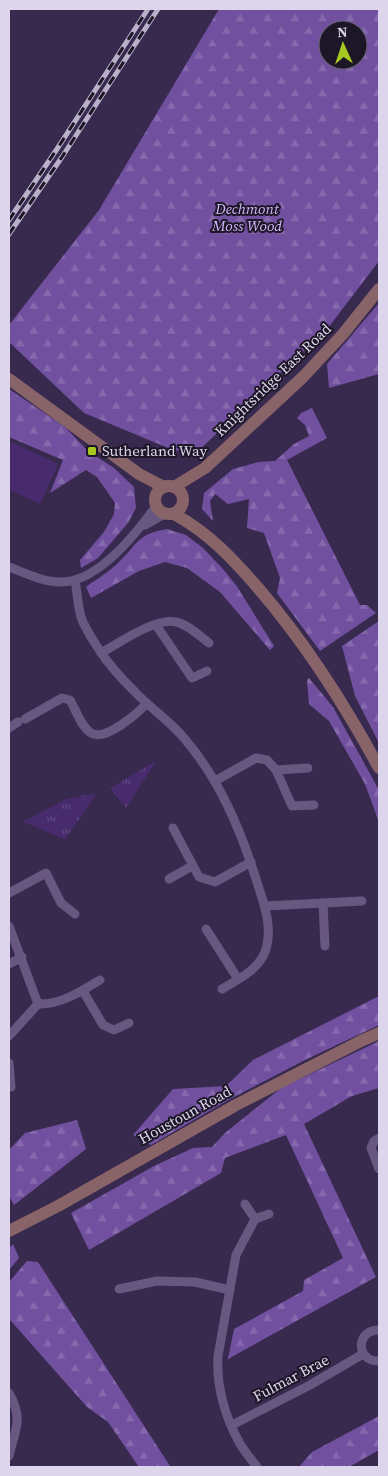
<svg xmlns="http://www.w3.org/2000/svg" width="388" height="1476" font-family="'Source Serif 4',serif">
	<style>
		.grass { fill: url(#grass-tufts) }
		.forest { fill: url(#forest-firs); fill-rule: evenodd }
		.pitch { fill: #482b6d }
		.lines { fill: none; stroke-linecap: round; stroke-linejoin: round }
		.street { stroke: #685881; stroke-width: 9 }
		.secondary { stroke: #886469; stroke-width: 12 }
		.rail-casing { stroke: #b9b0ca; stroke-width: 5 }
		.rail { stroke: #1c1627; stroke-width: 3; stroke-dasharray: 9; stroke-linecap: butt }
		.poi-dot { fill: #a6c821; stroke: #1c1627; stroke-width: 2 }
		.labels { text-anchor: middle; stroke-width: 4; stroke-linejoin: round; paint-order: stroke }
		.park-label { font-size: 15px; font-style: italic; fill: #d0b8fa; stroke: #1c1627 }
		.street-label { font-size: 15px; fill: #ddd5ec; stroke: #1c1627 }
		.poi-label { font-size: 15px; fill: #ddd5ec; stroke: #1c1627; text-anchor: start }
	</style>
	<defs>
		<pattern id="grass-tufts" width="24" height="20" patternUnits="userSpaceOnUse" patternTransform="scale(1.25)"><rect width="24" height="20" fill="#482b6d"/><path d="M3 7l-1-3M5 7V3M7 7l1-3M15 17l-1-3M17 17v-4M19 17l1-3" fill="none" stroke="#624982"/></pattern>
		<pattern id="forest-firs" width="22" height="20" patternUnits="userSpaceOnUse" patternTransform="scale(1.25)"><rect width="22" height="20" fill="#7250a0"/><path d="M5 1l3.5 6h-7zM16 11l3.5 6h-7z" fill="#8668ad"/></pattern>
	</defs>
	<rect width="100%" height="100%" fill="#38294e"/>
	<g class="grass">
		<polygon points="156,761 126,808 110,788"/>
		<polygon points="90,794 96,795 65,839 23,822 66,799"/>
	</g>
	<g class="forest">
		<path d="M219,9H379V261L328,328L196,453L173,450L84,413L9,342V325L99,210ZM328,30H358V60H328Z"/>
		<polygon points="379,303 379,374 329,388 327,364"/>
		<polygon points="9,389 65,427 88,451 114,468 134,487 136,508 128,523 98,558 81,568 80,560 104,532 114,514 115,503 97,477 86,470 50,493 63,460 9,437"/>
		<polygon points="312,408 327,438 287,460 360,605 367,605 376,613 320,651 277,593 280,578 264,533 247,528 249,499 228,504 215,494 210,501 213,521 202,509 204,493 233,469 259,462 275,461 294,444 309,436 305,425 297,418 301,413"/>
		<path d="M167,529L186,535L203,548L222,568L236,585L274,646L270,650L220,592L187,568L165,562L139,571L91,598L86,587C97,579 110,571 120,561C139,542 138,534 167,529Z"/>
		<polygon points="379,621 379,743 355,696 342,646"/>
		<polygon points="309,678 333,707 379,790 379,822 365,784 329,721 309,704 307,680"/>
		<polygon points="379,996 379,1025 307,1059 230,1099 151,1145 133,1135 173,1089 226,1086 253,1060"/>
		<polygon points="379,1041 379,1088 352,1096 304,1124 376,1277 228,1359 234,1329 303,1291 304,1280 343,1258 286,1135 225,1158 221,1173 89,1250 71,1213 154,1166 193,1148 212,1147 225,1133 281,1088"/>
		<polygon points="77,1120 86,1149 14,1205 9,1196 9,1150 25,1133"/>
		<polygon points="13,1244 19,1258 9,1270 9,1248"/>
		<polygon points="27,1261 38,1262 170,1466 139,1467 108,1422 87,1407 11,1321 9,1320 9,1282"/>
		<polygon points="379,1416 379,1450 349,1467 299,1467 312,1452"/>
	</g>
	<polygon class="pitch" points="9,441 58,464 40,504 9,490"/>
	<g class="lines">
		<g class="street">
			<polyline points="145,525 164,514"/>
			<path d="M9,567C25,573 43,582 60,582C97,583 136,534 156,506"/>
			<path d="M75,580C77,592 78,606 81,617C85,629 93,640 100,651C109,665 122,679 134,691C150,708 169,720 184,738C219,779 240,828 256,879C263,901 273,926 266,949C260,969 239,979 222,989"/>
			<polyline points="156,625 192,678 207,671"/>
			<path d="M101,653C119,643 156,617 176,622C187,624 200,636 209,643"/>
			<path d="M25,719L62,698L70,700C76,710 81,727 91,733C105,742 138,713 147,703"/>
			<polyline points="9,728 18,722"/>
			<polyline points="276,770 292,806 314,805"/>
			<polyline points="215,781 256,758 267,760 276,770 308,768"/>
			<polyline points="173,828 199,877 215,882 251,862"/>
			<polyline points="169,879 192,866"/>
			<polyline points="9,893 46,873 61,903 75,914"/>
			<polyline points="323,903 325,946"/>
			<polyline points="265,906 362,901"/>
			<polyline points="9,926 38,1004"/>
			<polyline points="206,929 238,979"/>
			<polyline points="9,964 22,957"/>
			<polyline points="83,991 103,1025 114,1030 129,1023"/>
			<path d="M9,1036L38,1004C60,1005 82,991 100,980"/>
			<polyline points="9,1063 11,1087"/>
			<polyline points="379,1138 374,1141 371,1148 379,1169"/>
			<polyline points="245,1204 255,1219"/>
			<polyline points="119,1289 157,1281 195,1282 230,1290"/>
			<path d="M379,1330C355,1330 356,1362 379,1361"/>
			<path d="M9,1393C24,1420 15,1429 9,1456"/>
			<polyline points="232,1425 310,1385 363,1354"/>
			<path d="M257,1467C251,1459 244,1451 239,1442C225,1417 216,1385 218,1356L236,1255L255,1219L269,1214"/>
		</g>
		<g class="secondary">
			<polyline points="9,379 139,474 164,487"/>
			<circle cx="169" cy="500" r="14"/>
			<polyline points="174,487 205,468 303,377 343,334 379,289"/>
			<path d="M174,514C209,533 233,559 259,589C307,645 344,703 379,768"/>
			<polyline points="9,1231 58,1206 236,1105 361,1041 379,1033"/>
		</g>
		<defs>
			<g id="rail">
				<polyline points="9,220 57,149 148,9"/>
				<polyline points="9,234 62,157 158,9"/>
			</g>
		</defs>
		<use href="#rail" class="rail-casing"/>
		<use href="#rail" class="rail"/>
	</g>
	<rect class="poi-dot" x="87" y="446" width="10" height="10" rx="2.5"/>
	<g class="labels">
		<g class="park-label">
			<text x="247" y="214">Dechmont<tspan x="247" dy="17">Moss Wood</tspan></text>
		</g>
		<g class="street-label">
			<text transform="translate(273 380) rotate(-44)" y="5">Knightsridge East Road</text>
			<text transform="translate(185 1115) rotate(-29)" y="5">Houstoun Road</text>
			<text transform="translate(291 1378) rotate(-28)" y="5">Fulmar Brae</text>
		</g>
		<g class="poi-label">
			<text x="102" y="456">Sutherland Way</text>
		</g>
	</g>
	<rect width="388" height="1476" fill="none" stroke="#ddd5ec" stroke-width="20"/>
	<g transform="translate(343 45) rotate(357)"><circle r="24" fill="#1c1627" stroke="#696276"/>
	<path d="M0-4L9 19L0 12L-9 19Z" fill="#a6c821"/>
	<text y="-8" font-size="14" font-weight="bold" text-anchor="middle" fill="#ddd5ec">N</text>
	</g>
</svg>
